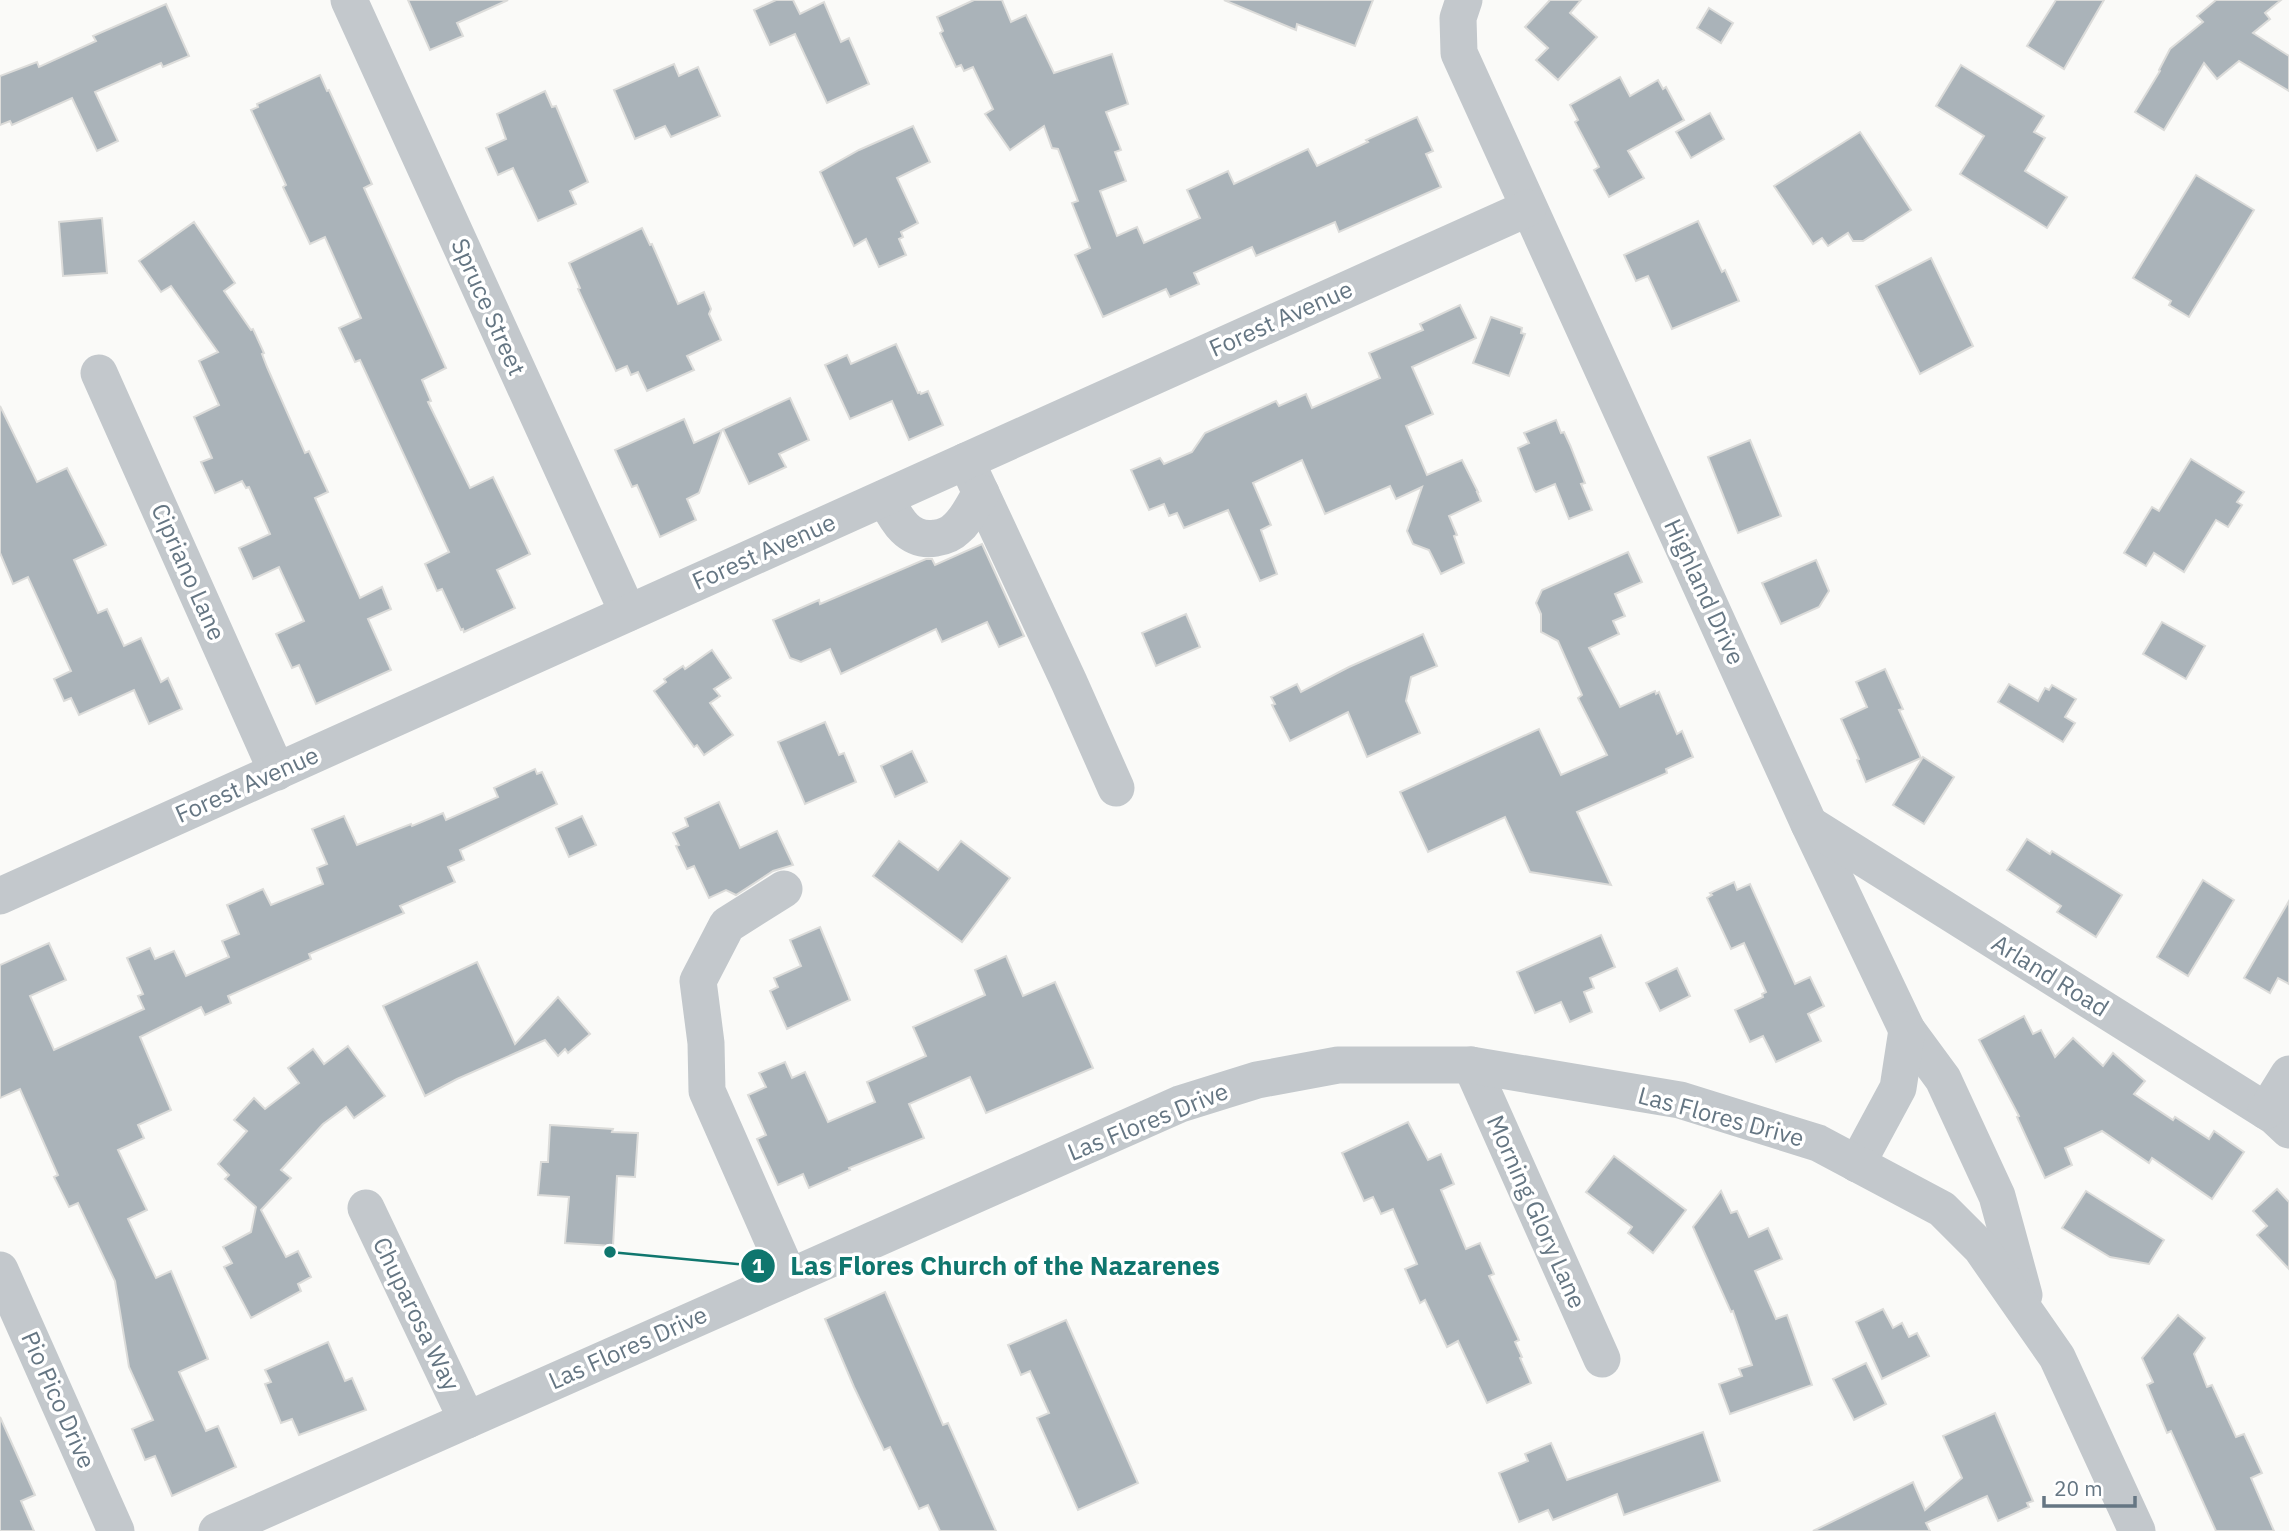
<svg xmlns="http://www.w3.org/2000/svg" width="2289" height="1531" font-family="'IBM Plex Sans',sans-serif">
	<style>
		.building { fill: #aab3b9; stroke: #dcdcda; stroke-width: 2 }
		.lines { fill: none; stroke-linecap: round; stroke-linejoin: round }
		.minor { stroke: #c3c8cc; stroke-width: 37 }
		.labels { text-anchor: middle; stroke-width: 7; stroke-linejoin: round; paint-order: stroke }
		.street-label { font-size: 24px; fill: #657683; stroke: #fff }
		.leader { fill: none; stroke: #0f766e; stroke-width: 2.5 }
		.callout-dot { fill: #0f766e; stroke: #fff; stroke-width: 2.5 }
		.mark-label { font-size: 21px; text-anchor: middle; font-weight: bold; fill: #fff }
		.callout-label { font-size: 26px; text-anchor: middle; font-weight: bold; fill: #0f766e; stroke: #fff; stroke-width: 7; stroke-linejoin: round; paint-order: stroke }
	</style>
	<rect width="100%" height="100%" fill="#fafaf8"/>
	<g class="building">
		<polygon points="408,0 508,0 457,23 463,36 430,50"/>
		<polygon points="776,0 793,0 800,14 824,2 841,42 849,38 869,84 827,103 795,34 770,45 754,10"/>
		<polygon points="974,0 1002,0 1011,22 1026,15 1054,73 1112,54 1128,104 1106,112 1121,150 1115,152 1126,181 1100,191 1117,236 1137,227 1144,243 1200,218 1187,190 1228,171 1234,184 1308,149 1317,166 1368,142 1366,140 1417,117 1433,151 1426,154 1441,187 1339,232 1335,222 1256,256 1252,247 1194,273 1199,284 1170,297 1166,289 1103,317 1075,255 1090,248 1072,203 1078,201 1058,149 1052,148 1044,126 1010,150 985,114 993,109 973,67 964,71 961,65 956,67 940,33 943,31 937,17"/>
		<polygon points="1224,0 1373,0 1355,46 1297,24 1296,30"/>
		<polygon points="1550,0 1581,0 1570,13 1597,37 1558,80 1536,60 1548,48 1525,27"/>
		<polygon points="2056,0 2104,0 2064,69 2027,46"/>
		<polygon points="2216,0 2281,0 2265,13 2270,19 2253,33 2289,56 2289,91 2239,61 2217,79 2204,63 2164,130 2135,112 2160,71 2159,70 2170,49 2203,22 2197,16"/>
		<polygon points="166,4 189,56 163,67 161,63 95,92 118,141 97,151 72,98 12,125 10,121 0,125 0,76 37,62 39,67 96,41 93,36"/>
		<polygon points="1709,8 1733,23 1721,43 1697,28"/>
		<polygon points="674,64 679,76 698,67 720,116 671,137 665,126 635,139 614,90"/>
		<polygon points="1961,65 2044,116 2034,132 2045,138 2025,171 2067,197 2047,228 1960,174 1984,136 1936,106"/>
		<polygon points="320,75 327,91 329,90 372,184 364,188 446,368 422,380 431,401 428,402 470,488 493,477 530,554 497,570 515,608 464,632 463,629 461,630 442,589 437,591 425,564 449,552 360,360 355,362 339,328 361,318 325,237 310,244 283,187 286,185 251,110 258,107 257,104"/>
		<polygon points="1620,77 1630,96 1658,80 1663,89 1666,87 1684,120 1628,151 1644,178 1609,197 1594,170 1599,167 1575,122 1578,120 1570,105"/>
		<polygon points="545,91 552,107 556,106 588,182 570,191 576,204 538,221 513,168 498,175 486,148 506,139 497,114"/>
		<polygon points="1710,113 1724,139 1691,158 1676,132"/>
		<polygon points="913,126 930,162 897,178 918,223 901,232 903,237 899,239 906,255 879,267 866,239 854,246 820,172 859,150"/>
		<polygon points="1860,132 1911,210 1863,241 1853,241 1848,233 1828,246 1822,238 1813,244 1774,186"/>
		<polygon points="2196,175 2254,210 2189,317 2169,305 2171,301 2133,278"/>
		<polygon points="102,218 107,273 63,276 59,222"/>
		<polygon points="1698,221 1722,272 1725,270 1739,301 1672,329 1648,276 1636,281 1624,255"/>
		<polygon points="194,222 235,283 224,291 251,330 253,329 264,353 262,354 267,367 305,453 309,451 328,492 315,498 360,598 382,587 391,609 368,619 391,670 316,704 299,665 292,668 276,634 304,621 279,567 253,579 239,548 270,534 249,487 246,488 242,481 215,493 201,462 212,458 194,417 219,405 199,361 218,352 171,286 161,292 139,261"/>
		<polygon points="642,228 650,245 652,244 678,304 704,292 711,309 709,314 721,340 687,356 694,370 647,391 638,372 631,375 627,366 616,371 578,289 580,288 569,263"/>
		<polygon points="1931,258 1973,346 1920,374 1876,286"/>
		<polygon points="1460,305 1476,338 1412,367 1433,414 1406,426 1427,475 1462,460 1478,492 1477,492 1481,501 1449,516 1457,535 1454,536 1464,563 1441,574 1429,550 1413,544 1407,531 1422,487 1396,499 1390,486 1325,514 1302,460 1253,483 1271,525 1261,530 1277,574 1260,581 1228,510 1184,528 1177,513 1169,516 1164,504 1149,510 1131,470 1160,458 1164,464 1192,452 1205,433 1276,401 1279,406 1306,394 1312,408 1380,378 1369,353 1423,330 1420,324"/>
		<polygon points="1491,317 1522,328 1521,333 1525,334 1509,376 1473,363"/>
		<polygon points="896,344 918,393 920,392 921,394 928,391 943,425 909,440 892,401 850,419 825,365 847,355 851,364"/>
		<polygon points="790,398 809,440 779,454 786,467 749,484 723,429"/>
		<polygon points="0,406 37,482 67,468 106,545 74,560 98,613 107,609 124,646 141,638 161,682 168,678 182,709 149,724 134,690 79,715 71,698 64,701 54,679 71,671 28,577 13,584 0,553"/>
		<polygon points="684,419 694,443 722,430 699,493 687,499 696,520 660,537 637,485 632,487 615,450"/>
		<polygon points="1556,420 1561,433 1564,432 1570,445 1585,483 1581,484 1592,510 1569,519 1555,484 1536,492 1534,490 1518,448 1529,443 1524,433"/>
		<polygon points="1750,440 1781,516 1738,533 1708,457"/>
		<polygon points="2191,459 2244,492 2237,502 2242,505 2228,527 2216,520 2184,572 2154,553 2146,566 2124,553 2152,507 2159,511"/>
		<polygon points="982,544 1024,636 999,647 987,622 942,642 936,629 841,674 830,649 801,662 790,658 773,620 819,600 820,604 926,559 932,559 935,565"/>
		<polygon points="1628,552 1642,582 1615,594 1625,616 1613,621 1619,634 1589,648 1620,707 1655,691 1656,694 1659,692 1677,734 1682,731 1693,757 1666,769 1667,773 1577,812 1611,885 1530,872 1505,817 1428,852 1400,792 1539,729 1561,775 1607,755 1578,698 1582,695 1558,641 1541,632 1541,614 1536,603 1542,590"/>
		<polygon points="1816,560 1829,591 1819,607 1781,624 1762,583"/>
		<polygon points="1186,614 1200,647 1156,666 1142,633"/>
		<polygon points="2162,622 2205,646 2186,679 2143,654"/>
		<polygon points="1423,634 1437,666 1411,677 1406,701 1420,733 1367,757 1348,712 1290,741 1272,705 1275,704 1271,697 1297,684 1301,692 1349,667"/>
		<polygon points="712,650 731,678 714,689 720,696 710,703 733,735 704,755 697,745 694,747 654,691 666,682 664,679 683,666 685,669"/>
		<polygon points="1885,669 1903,709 1899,710 1921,758 1866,782 1857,760 1859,759 1841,719 1867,707 1856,682"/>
		<polygon points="2009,684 2038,701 2045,688 2049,690 2052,685 2076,699 2065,717 2075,723 2063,742 1998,702"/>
		<polygon points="825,722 839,755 844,753 856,782 805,804 778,742"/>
		<polygon points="912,751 927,782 895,797 881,766"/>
		<polygon points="1923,757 1954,777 1924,824 1893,805"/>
		<polygon points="535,769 537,774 542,772 557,804 460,850 464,860 448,867 455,882 400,906 404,913 309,954 311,959 228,996 231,1003 205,1015 201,1007 140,1037 171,1110 138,1125 144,1138 118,1150 147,1210 128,1219 156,1278 171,1271 208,1359 179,1372 206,1431 218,1426 236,1467 172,1496 155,1456 145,1460 132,1429 153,1420 129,1367 115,1281 78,1203 69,1207 54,1177 58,1175 20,1089 0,1098 0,965 49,943 66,980 30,996 54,1050 144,1009 138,996 143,994 127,958 150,948 155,959 174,951 186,976 229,957 222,941 239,934 227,905 263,889 271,905 323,884 317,868 327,864 312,829 344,816 357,845 411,824 412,826 443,813 446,820 498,797 494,788"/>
		<polygon points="719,802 740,848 777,831 793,865 773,871 736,895 726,890 709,898 694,866 687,869 676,846 679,845 673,833 688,826 685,818"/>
		<polygon points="582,816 596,845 569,857 556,828"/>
		<polygon points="2027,839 2050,854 2052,851 2122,895 2096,937 2057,912 2061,906 2007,870"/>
		<polygon points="899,841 938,870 961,841 1010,878 962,942 873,876"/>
		<polygon points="2203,880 2234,900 2188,976 2157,957"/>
		<polygon points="1734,882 1737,890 1750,884 1795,984 1810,977 1824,1006 1808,1014 1821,1041 1776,1062 1763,1036 1750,1042 1735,1010 1763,997 1762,994 1766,992 1744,943 1731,949 1707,898 1712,895 1710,893"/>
		<polygon points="2289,901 2289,984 2278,978 2270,993 2244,978"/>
		<polygon points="820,927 850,1000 787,1029 770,991 778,987 774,978 801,966 790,940"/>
		<polygon points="1601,935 1615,967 1590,978 1594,988 1584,992 1592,1012 1570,1022 1561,1002 1535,1013 1517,972"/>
		<polygon points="1006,956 1023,996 1055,982 1093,1068 986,1113 970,1077 909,1104 924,1138 849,1168 850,1170 809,1188 803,1174 778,1185 757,1139 766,1135 748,1095 766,1087 759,1073 785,1062 792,1078 805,1072 828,1122 875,1102 867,1082 926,1056 913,1027 985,995 975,970"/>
		<polygon points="477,962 515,1044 558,997 590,1034 568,1053 565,1049 558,1056 545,1040 457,1079 425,1096 383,1006"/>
		<polygon points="1677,968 1690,996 1660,1011 1646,983"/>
		<polygon points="2024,1016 2033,1034 2041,1030 2055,1057 2073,1038 2103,1066 2113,1053 2145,1081 2134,1094 2173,1120 2175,1117 2209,1139 2214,1131 2244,1152 2212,1199 2152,1158 2149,1163 2102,1131 2065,1148 2072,1165 2045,1178 2017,1117 2019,1116 1979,1040"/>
		<polygon points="348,1046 385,1096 354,1118 346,1107 323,1124 281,1170 291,1178 261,1210 286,1257 298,1251 311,1277 298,1284 301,1291 251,1318 224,1267 232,1263 223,1247 251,1232 256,1207 225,1179 229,1175 218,1164 247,1131 234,1120 254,1098 265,1109 299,1083 288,1068 313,1049 324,1064"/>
		<polygon points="1408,1122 1428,1160 1441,1154 1454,1184 1441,1190 1466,1249 1480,1243 1494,1274 1489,1276 1519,1340 1515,1342 1522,1357 1520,1358 1531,1383 1487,1403 1458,1341 1447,1347 1425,1300 1420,1303 1405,1269 1417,1264 1393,1209 1381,1214 1373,1197 1364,1201 1342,1153"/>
		<polygon points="550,1125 613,1129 612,1132 638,1133 635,1177 617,1176 613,1246 565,1243 569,1197 538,1195 541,1162 548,1162"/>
		<polygon points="1614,1156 1686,1210 1653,1253 1628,1233 1632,1227 1586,1192"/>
		<polygon points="2277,1189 2289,1202 2289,1269 2257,1235 2267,1226 2253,1211"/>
		<polygon points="1721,1191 1731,1213 1737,1211 1749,1237 1768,1228 1782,1259 1755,1271 1776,1319 1787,1315 1812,1385 1730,1414 1719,1384 1742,1376 1739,1369 1752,1365 1733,1311 1731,1312 1693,1227"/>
		<polygon points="2086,1191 2164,1240 2149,1264 2110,1257 2062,1228"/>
		<polygon points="885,1292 943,1425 948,1423 996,1531 940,1531 928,1505 919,1509 890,1447 884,1450 854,1387 825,1319"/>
		<polygon points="1883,1309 1893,1328 1902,1323 1909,1337 1917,1333 1929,1356 1882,1379 1856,1322"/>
		<polygon points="2178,1315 2205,1338 2194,1354 2207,1387 2212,1385 2236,1437 2244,1434 2262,1473 2251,1478 2274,1531 2216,1531 2171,1431 2167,1433 2147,1385 2153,1382 2142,1358"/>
		<polygon points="1066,1320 1138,1483 1078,1510 1037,1418 1049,1413 1030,1371 1021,1375 1008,1345"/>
		<polygon points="328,1342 345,1381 352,1378 366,1410 299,1435 292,1419 281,1423 265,1384 271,1382 265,1370"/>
		<polygon points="1866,1363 1886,1404 1854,1420 1833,1379"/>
		<polygon points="1995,1413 2033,1501 2027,1503 2029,1507 1998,1521 1987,1496 1926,1523 1930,1531 1813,1531 1913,1482 1925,1510 1962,1478 1943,1436"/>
		<polygon points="0,1417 35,1495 21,1501 34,1531 0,1531"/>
		<polygon points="1703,1432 1720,1481 1624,1515 1617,1494 1553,1520 1548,1510 1519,1522 1499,1473 1528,1461 1525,1454 1551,1443 1567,1480"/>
	</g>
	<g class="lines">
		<g class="minor">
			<polyline points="349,0 628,613"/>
			<polyline points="1464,0 1458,18 1459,53 1809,824 1907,1030 1943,1079 1997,1196 2024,1295"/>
			<polyline points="99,373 277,772"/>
			<polyline points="966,461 1069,682 1116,788"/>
			<path d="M885,498C896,519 908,543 936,538C943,537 951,534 956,529C967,520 973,505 981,493"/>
			<polyline points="1809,824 2274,1116 2289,1130"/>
			<polyline points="784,889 727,925 698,981 706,1043 707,1091 789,1277"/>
			<polyline points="0,896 1528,208"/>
			<polyline points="1471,1065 1602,1359"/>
			<polyline points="2266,1111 2289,1074"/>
			<polyline points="1857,1164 1898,1088 1907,1030"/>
			<polyline points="366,1208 467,1420"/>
			<polyline points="0,1270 116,1531"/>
			<polyline points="217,1531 1180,1104 1257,1080 1338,1065 1471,1065 1680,1100 1818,1143 1942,1209 1981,1248 2057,1357 2137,1531"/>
		</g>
	</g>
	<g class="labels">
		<g class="street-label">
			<text transform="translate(488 307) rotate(66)" y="8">Spruce Street</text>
			<text transform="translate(1281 319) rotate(-24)" y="8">Forest Avenue</text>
			<text transform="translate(764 552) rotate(-24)" y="8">Forest Avenue</text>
			<text transform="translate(188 572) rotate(66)" y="8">Cipriano Lane</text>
			<text transform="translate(1704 592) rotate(65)" y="8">Highland Drive</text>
			<text transform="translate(247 785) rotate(-24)" y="8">Forest Avenue</text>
			<text transform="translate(2050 976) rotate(32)" y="8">Arland Road</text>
			<text transform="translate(1721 1117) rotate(15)" y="8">Las Flores Drive</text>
			<text transform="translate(1148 1122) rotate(-22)" y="8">Las Flores Drive</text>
			<text transform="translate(1536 1212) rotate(66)" y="8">Morning Glory Lane</text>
			<text transform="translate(416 1314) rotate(64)" y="8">Chuparosa Way</text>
			<text transform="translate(628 1348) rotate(-24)" y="8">Las Flores Drive</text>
			<text transform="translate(58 1400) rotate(66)" y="8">Pio Pico Drive</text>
		</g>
	</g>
	<path class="leader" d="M610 1252L758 1266"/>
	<g class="callout-dot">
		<circle cx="610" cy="1252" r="7"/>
		<circle cx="758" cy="1266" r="18"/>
	</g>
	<g class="mark-label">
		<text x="758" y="1273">1</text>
	</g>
	<g class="callout-label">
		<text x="1005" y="1275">Las Flores Church of the Nazarenes</text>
	</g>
	<path d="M2044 1496v10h91v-10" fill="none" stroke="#657683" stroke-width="3.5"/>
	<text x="2054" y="1496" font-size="21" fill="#657683" stroke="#ffffff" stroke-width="5" paint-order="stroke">20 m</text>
</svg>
